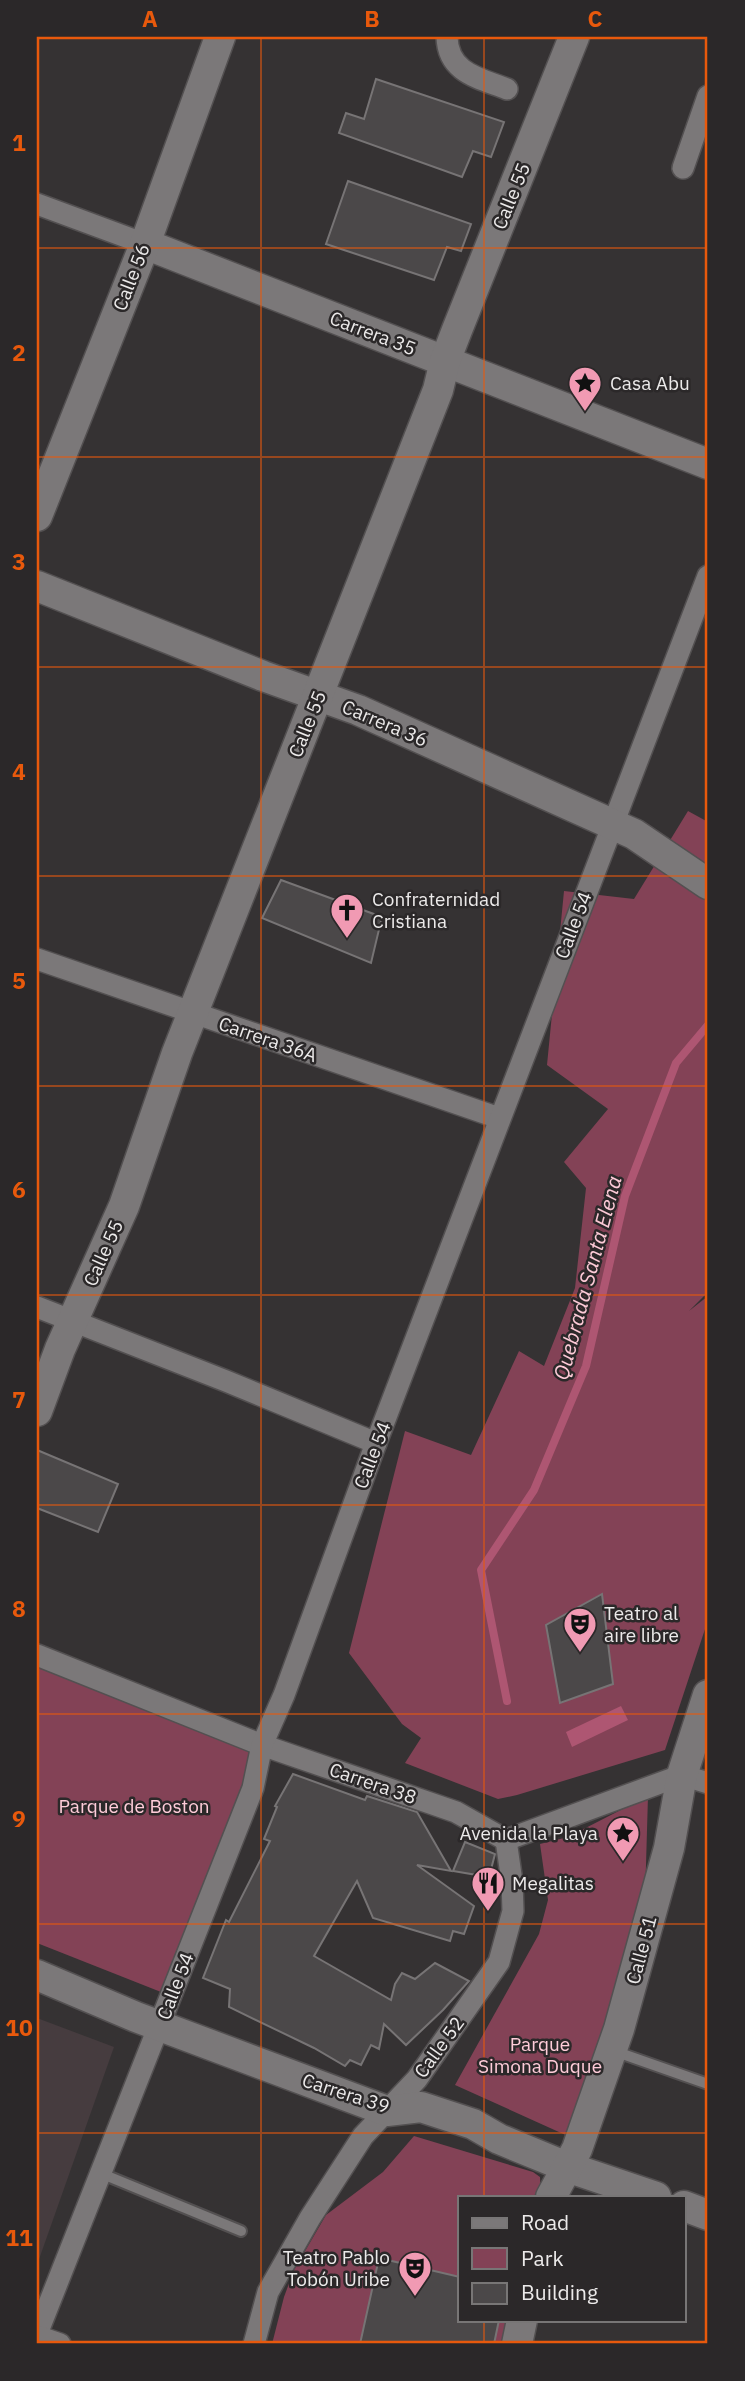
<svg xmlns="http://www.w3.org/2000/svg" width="745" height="2381" font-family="'IBM Plex Sans',sans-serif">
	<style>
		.built { fill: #463c3f }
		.green { fill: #834256; fill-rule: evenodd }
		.water { fill: #ae5672 }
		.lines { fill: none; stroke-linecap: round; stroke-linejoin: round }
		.stream { stroke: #ae5672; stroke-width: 8 }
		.building { fill: #4b4849; stroke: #777475; stroke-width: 2 }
		.lane-casing { stroke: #535051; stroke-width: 14 }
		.street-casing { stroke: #535051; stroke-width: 24 }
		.secondary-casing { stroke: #535051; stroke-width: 33 }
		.lane { stroke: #7b7879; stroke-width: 10 }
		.street { stroke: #7b7879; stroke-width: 21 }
		.secondary { stroke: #7b7879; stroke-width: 30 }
		.grid { fill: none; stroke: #e8590c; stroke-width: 2; stroke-opacity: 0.55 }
		.labels { text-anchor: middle; stroke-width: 5; stroke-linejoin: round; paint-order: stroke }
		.street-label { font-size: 19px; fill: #eceaea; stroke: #2b2829 }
		.poi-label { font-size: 19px; fill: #eceaea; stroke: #2b2829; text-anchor: start }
		.park-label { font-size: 19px; fill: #ffccd9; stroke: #2b2829 }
		.water-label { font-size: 21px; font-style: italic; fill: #fdcad7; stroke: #2b2829 }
		.neatline { fill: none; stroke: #e8590c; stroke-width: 2.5 }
		.grid-label { font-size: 23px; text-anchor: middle; font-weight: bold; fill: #e8590c }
	</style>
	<rect width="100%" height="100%" fill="#353233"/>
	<polygon class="built" points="37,2018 114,2047 37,2265"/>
	<g class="green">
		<path d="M688,811L708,822V1292L689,1311L708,1296V1620L665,1750L517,1795L498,1799L405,1763L421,1738L402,1724L349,1653L405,1431L471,1455L519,1351L544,1366L575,1288L586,1188L564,1162L608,1109L547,1065L564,891L634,899ZM601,1594L613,1683L560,1703L546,1625Z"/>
		<polygon points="37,1662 259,1748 166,1994 37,1943"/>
		<polygon points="648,1796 645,1899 570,2137 455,2085 539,1934 548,1900 540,1844 568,1837"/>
		<polygon points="414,2136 533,2172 540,2177 541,2197 460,2197 460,2320 509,2320 506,2344 272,2344 284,2297 294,2270 326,2215 383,2172"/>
	</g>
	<polygon class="water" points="621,1706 628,1720 572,1747 566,1732"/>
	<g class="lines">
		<polyline class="stream" points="507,1701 481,1570 534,1490 586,1366 625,1196 676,1063 708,1025"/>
	</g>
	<g class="building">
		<polygon points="376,79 504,122 491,157 473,151 462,177 339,133 346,113 364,119"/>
		<polygon points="348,181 471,224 461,251 447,247 434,280 326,244"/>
		<polygon points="281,880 382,917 371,963 262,918"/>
		<polygon points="37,1450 118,1484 98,1532 37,1508"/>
		<polygon points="602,1594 613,1684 560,1703 546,1625"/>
		<polygon points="293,1774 365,1800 367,1796 417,1812 451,1871 417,1865 474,1906 464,1934 453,1931 450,1941 373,1918 357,1881 314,1956 391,2000 395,1984 402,1973 415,1979 435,1963 469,1981 443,2010 406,2045 384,2024 379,2049 371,2045 361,2065 350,2060 345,2066 314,2048 229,2007 230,1989 203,1978 226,1920 229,1922 270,1841 264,1839 277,1807 275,1806"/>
		<polygon points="465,1842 495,1854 489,1877 453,1871"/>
		<polygon points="379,2258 460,2277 460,2320 499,2320 494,2344 360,2344"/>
	</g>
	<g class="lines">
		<defs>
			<g id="lane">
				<polyline points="614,2051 708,2084"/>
				<polyline points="100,2173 241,2231"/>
			</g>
			<g id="street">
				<path d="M447,37C448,73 479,78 507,89"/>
				<polyline points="683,168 708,96"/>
				<polyline points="37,204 145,244"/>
				<polyline points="37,959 499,1118"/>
				<polyline points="37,1307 226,1381 376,1443"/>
				<polyline points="37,1655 262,1745 456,1812 506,1840 682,1775 708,1783"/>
				<polyline points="37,2334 253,1788 262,1745 284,1695 376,1443 708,576"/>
				<polyline points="37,2336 60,2344"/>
				<polyline points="254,2344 268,2292 310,2218 363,2136 417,2079 499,1962 513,1911 512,1882 506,1840"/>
			</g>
			<g id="secondary">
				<polyline points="145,244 708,464"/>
				<polyline points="37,516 145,244 220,37"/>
				<polyline points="37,586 263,676 358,710 634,834 708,884"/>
				<polyline points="37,1411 60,1349 124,1206 177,1053 438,390 445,361 457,330 574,37"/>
				<polyline points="37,1975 136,2017 387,2111 421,2107 473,2124 499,2139 567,2167 656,2197"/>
				<polyline points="551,2197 577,2149 619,2029 669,1848 682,1775 708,1695"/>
				<polyline points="684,2206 708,2215"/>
				<polyline points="517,2344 522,2320"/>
			</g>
		</defs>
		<use href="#lane" class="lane-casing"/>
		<use href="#street" class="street-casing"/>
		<use href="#secondary" class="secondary-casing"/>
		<use href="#lane" class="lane"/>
		<use href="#street" class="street"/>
		<use href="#secondary" class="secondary"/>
	</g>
	<path class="grid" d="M261,37V2344M484,37V2197M37,248H708M37,457H708M37,667H708M37,876H708M37,1086H708M37,1295H708M37,1505H708M37,1714H708M37,1924H708M37,2133H708M484,2320V2344"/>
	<defs>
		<symbol id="sight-pin" viewBox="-11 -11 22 30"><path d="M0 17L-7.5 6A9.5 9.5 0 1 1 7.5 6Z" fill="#f19ab3" stroke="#2b2829"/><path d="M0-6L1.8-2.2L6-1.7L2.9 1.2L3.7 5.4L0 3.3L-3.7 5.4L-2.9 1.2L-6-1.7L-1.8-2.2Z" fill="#111"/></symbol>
		<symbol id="church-pin" viewBox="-11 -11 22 30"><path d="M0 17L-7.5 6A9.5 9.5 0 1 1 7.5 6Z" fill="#f19ab3" stroke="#2b2829"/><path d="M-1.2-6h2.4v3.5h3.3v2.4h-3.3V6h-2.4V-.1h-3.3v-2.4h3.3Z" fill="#111"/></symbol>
		<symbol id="theatre-pin" viewBox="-11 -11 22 30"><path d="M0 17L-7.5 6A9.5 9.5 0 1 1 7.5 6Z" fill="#f19ab3" stroke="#2b2829"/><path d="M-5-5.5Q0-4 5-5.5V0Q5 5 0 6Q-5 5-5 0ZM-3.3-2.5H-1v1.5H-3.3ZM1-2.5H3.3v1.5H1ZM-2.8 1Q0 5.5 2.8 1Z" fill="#111"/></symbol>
		<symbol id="restaurant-pin" viewBox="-11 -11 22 30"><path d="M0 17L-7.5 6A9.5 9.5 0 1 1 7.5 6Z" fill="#f19ab3" stroke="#2b2829"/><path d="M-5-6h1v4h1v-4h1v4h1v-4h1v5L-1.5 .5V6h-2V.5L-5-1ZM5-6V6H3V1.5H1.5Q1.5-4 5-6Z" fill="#111"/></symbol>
	</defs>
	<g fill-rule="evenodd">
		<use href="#sight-pin" x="566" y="364" width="38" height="52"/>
		<use href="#church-pin" x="328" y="891" width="38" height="52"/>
		<use href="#theatre-pin" x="561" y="1605" width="38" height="52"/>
		<use href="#sight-pin" x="604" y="1814" width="38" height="52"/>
		<use href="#restaurant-pin" x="469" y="1864" width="38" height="52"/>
		<use href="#theatre-pin" x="396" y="2249" width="38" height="52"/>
	</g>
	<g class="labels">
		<g class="street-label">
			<text transform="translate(511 196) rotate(-68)" y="7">Calle 55</text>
			<text transform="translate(131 277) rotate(-69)" y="7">Calle 56</text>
			<text transform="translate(373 333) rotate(21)" y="7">Carrera 35</text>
			<text transform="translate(385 723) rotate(23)" y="7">Carrera 36</text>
			<text transform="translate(307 724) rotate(-68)" y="7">Calle 55</text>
			<text transform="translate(573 925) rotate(-69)" y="7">Calle 54</text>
			<text transform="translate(268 1039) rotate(19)" y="7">Carrera 36A</text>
			<text transform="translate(103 1253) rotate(-66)" y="7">Calle 55</text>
			<text transform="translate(372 1455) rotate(-69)" y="7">Calle 54</text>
			<text transform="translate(373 1783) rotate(19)" y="7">Carrera 38</text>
			<text transform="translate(641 1950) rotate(-75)" y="7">Calle 51</text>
			<text transform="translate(175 1986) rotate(-69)" y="7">Calle 54</text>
			<text transform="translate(439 2047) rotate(-54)" y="7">Calle 52</text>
			<text transform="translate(346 2093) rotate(18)" y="7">Carrera 39</text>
		</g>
		<g class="poi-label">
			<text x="610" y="390">Casa Abu</text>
			<text x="372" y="906">Confraternidad<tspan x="372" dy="22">Cristiana</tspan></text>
			<text x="604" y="1620">Teatro al<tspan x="604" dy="22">aire libre</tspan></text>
			<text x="598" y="1840" text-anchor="end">Avenida la Playa</text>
			<text x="512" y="1890">Megalitas</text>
			<text x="390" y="2264" text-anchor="end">Teatro Pablo<tspan x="390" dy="22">Tobón Uribe</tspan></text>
		</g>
		<g class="park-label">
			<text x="134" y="1813">Parque de Boston</text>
			<text x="540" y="2051">Parque<tspan x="540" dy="22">Simona Duque</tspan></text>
		</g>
		<g class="water-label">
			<text transform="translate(588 1278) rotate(-75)" y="7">Quebrada Santa Elena</text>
		</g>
	</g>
	<rect width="745" height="2381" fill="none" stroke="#2b2829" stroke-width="77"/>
	<rect x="458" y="2196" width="228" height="126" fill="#2b2829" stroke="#787676" stroke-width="2"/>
	<rect x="472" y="2218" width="35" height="10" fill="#7b7879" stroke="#787676" stroke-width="2"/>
	<text x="521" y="2230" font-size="21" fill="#eceaea">Road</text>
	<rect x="472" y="2248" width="35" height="21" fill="#834256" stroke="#787676" stroke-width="2"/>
	<text x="521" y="2266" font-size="21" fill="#eceaea">Park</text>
	<rect x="472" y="2283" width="35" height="21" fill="#4b4849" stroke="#787676" stroke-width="2"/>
	<text x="521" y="2300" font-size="21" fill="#eceaea">Building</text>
	<rect x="38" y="38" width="668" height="2304" class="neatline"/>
	<g class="grid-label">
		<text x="150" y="27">A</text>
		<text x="372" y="27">B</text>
		<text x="595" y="27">C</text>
		<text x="19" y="151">1</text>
		<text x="19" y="361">2</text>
		<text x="19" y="570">3</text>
		<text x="19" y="780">4</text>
		<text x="19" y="989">5</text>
		<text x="19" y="1198">6</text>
		<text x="19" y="1408">7</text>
		<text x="19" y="1617">8</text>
		<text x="19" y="1827">9</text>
		<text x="19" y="2036">10</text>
		<text x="19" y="2246">11</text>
	</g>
</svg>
